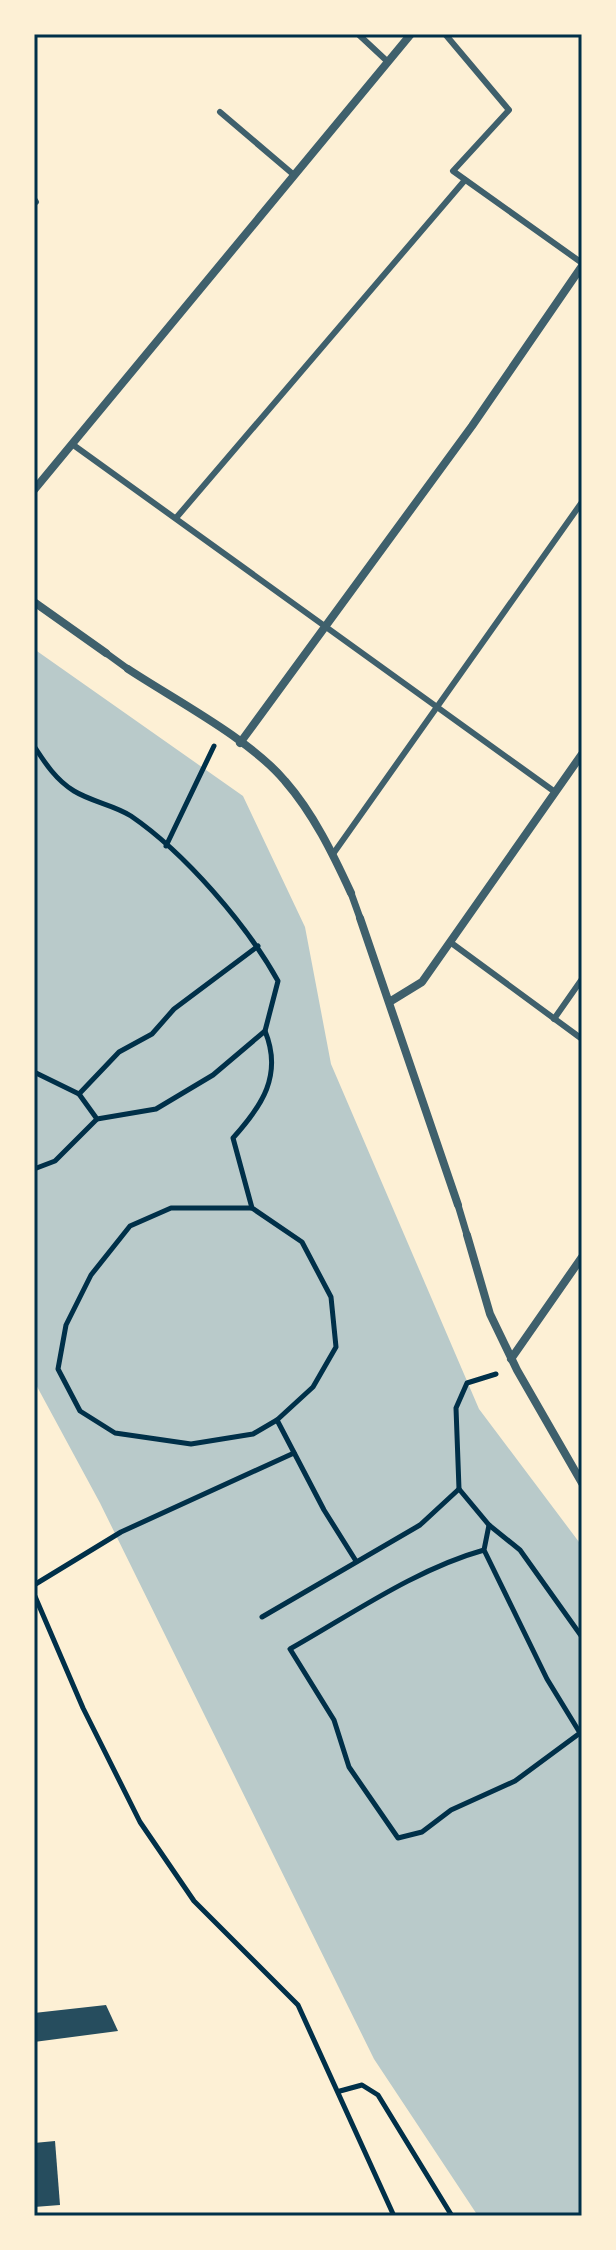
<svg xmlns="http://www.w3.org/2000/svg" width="616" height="2250" font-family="'Asap Condensed',sans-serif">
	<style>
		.green { fill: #b9caca }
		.building { fill: #264d5e }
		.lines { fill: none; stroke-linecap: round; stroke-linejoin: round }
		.path { stroke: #003049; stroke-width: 5 }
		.service { stroke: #3f606c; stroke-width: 6 }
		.pedestrian { stroke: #3f606c; stroke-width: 7 }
		.minor { stroke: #3f606c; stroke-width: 8 }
		.neatline { fill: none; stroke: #003049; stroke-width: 3 }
	</style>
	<rect width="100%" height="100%" fill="#fdf0d5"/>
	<polygon class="green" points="34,649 243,796 305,927 331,1064 479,1409 582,1546 582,2216 478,2216 374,2059 100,1503 34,1381"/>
	<g class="building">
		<polygon points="106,2005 118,2031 34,2042 34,2013"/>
		<polygon points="55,2141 60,2205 34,2207 34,2143"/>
	</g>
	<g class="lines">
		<g class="path">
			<path d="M34,746C45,763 56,780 74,791C92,802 114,805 131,816C185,853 247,925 278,981L265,1031L213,1075L156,1109L97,1119L79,1094L34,1072"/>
			<polyline points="166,846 214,746"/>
			<polyline points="79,1094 119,1052 152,1034 174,1009 258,946"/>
			<polyline points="34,1169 55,1161 97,1119"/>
			<polygon points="171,1208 252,1208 302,1242 331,1297 336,1347 313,1387 277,1420 253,1434 191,1444 115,1433 80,1411 58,1369 66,1325 91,1275 130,1226"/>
			<path d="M252,1208L233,1138C262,1106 283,1075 265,1031"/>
			<polyline points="496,1374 467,1383 456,1408 459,1489 489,1525 520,1550 582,1637"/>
			<polyline points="277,1420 324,1510 356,1561"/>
			<path d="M484,1550L547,1679L580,1733L515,1781L451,1810L422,1832L398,1838L349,1767L334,1720L290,1649C352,1614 416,1569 484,1550L489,1525"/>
			<polyline points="34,1585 121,1532 294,1453"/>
			<polyline points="34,1594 83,1708 140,1822 194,1901 298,2005 394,2216"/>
			<polyline points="262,1617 420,1525 459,1489"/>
			<polyline points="340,2091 362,2085 378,2095 452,2216"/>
		</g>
		<g class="service">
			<polyline points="358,34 388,62"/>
			<polyline points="445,34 509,110 453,171 582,263"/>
			<polyline points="220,112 294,175"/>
			<polyline points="34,199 36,202"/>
			<polyline points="72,444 555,792"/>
			<polyline points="176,518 465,180"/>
			<polyline points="333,854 582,502"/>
			<polyline points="450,942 582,1039"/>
			<polyline points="554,1019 582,979"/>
		</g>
		<g class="pedestrian">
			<polyline points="106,653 128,669"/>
			<polyline points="351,893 360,918"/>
			<polyline points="458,1205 467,1235"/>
		</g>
		<g class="minor">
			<polyline points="34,490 411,34"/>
			<polyline points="34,602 106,653"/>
			<path d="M128,669C175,700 250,739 285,781C313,813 333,854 351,893"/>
			<polyline points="240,743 472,426 582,266"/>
			<polyline points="360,918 458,1205"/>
			<polyline points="391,1001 422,982 582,754"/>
			<polyline points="467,1235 490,1314 517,1370 582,1483"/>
			<polyline points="511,1359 582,1257"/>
		</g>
	</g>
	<rect width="616" height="2250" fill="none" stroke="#fdf0d5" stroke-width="72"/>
	<rect x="36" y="36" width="544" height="2178" class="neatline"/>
</svg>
